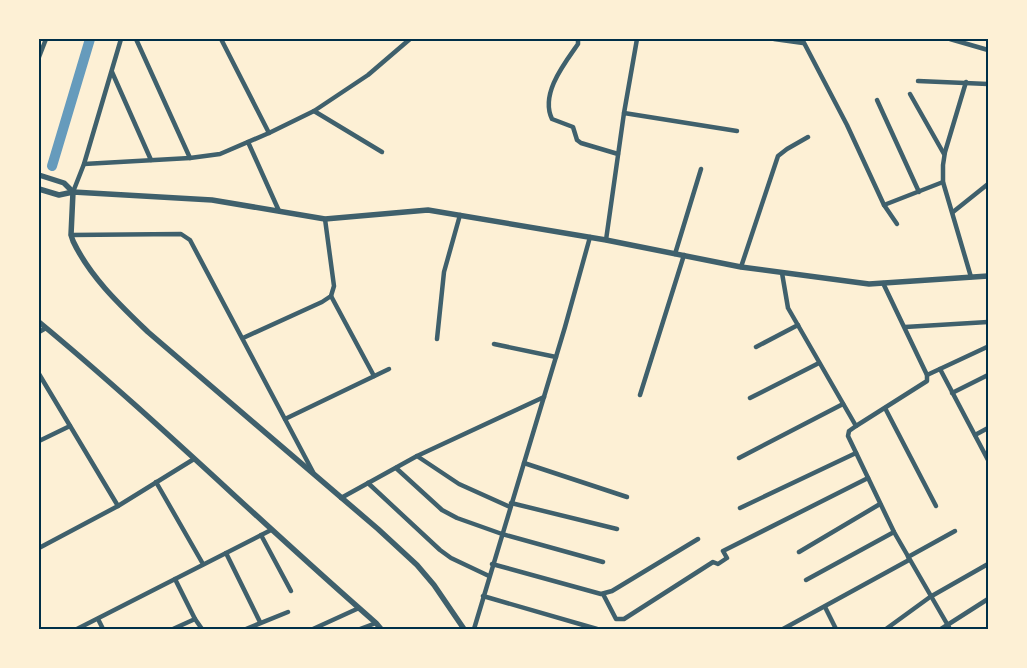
<svg xmlns="http://www.w3.org/2000/svg" width="1027" height="668" font-family="'Alegreya Sans',sans-serif">
	<style>
		.lines { fill: none; stroke-linecap: round; stroke-linejoin: round }
		.canal { stroke: #669bbc; stroke-width: 10 }
		.minor { stroke: #3f606c; stroke-width: 4.5 }
		.tertiary { stroke: #3f606c; stroke-width: 5.5 }
		.neatline { fill: none; stroke: #003049; stroke-width: 2 }
	</style>
	<rect width="100%" height="100%" fill="#fdf0d5"/>
	<g class="lines">
		<polyline class="canal" points="52,166 90,39"/>
		<g class="minor">
			<polyline points="136,39 190,158"/>
			<polyline points="221,39 269,133"/>
			<path d="M578,39V44C564,64 540,94 552,119L573,127L577,140L581,143L618,154"/>
			<polyline points="774,39 803,43"/>
			<polyline points="802,39 847,125 884,205 897,224"/>
			<polyline points="950,39 988,50"/>
			<polyline points="39,57 46,39"/>
			<polyline points="112,72 151,160"/>
			<polyline points="918,81 988,84"/>
			<polyline points="966,82 945,152 943,165 943,182 971,277"/>
			<polyline points="910,94 944,154"/>
			<polyline points="877,100 919,192"/>
			<polyline points="314,111 382,152"/>
			<polyline points="624,113 737,131"/>
			<polyline points="248,142 279,211"/>
			<polyline points="84,164 190,158 220,154 269,133 314,111 368,75 410,39"/>
			<polyline points="73,192 84,164 121,39"/>
			<polyline points="884,205 943,182"/>
			<polyline points="953,212 988,184"/>
			<polyline points="71,235 181,234 190,240 313,472"/>
			<polyline points="606,240 624,113 637,39"/>
			<polyline points="675,254 701,169"/>
			<polyline points="741,267 778,156 787,149 808,137"/>
			<polyline points="782,273 788,308 856,426"/>
			<polyline points="883,283 927,375 927,381 856,426 849,431 848,436 894,532 950,629"/>
			<polyline points="331,296 374,376"/>
			<polyline points="905,327 988,322"/>
			<polyline points="39,332 46,328"/>
			<polyline points="243,338 322,302 331,296 334,286 325,219"/>
			<polyline points="437,339 444,272 460,215"/>
			<polyline points="494,344 556,357"/>
			<polyline points="756,347 798,325"/>
			<polyline points="940,369 988,460"/>
			<polyline points="39,374 118,506"/>
			<polyline points="927,375 987,347"/>
			<polyline points="952,393 988,375"/>
			<polyline points="640,395 684,255"/>
			<polyline points="750,398 819,363"/>
			<polyline points="885,408 936,506"/>
			<polyline points="285,419 389,369"/>
			<polyline points="975,435 988,428"/>
			<polyline points="39,441 70,426"/>
			<polyline points="417,456 459,484 510,507"/>
			<polyline points="739,458 843,404"/>
			<polyline points="524,463 627,497"/>
			<polyline points="396,468 442,510 457,518 502,534 603,562"/>
			<polyline points="156,482 203,564"/>
			<polyline points="368,483 440,550 451,558 489,576"/>
			<polyline points="341,498 417,456 544,397"/>
			<polyline points="511,503 617,529"/>
			<polyline points="740,508 856,453"/>
			<polyline points="261,535 291,591"/>
			<polyline points="39,548 118,506 194,459"/>
			<polyline points="799,552 880,504"/>
			<polyline points="226,553 260,622"/>
			<polyline points="908,557 955,531"/>
			<polyline points="492,564 601,594 612,591 698,539"/>
			<polyline points="175,579 195,619 202,629"/>
			<polyline points="806,580 894,532"/>
			<polyline points="603,594 616,619 624,619 713,562 718,564 727,558 723,551 868,478"/>
			<polyline points="483,596 597,629"/>
			<polyline points="825,607 836,629"/>
			<polyline points="98,619 103,629"/>
			<polyline points="77,629 271,530"/>
			<polyline points="173,629 195,619"/>
			<polyline points="246,629 288,612"/>
			<polyline points="313,629 359,608"/>
			<polyline points="360,629 376,623"/>
			<polyline points="474,629 565,327 590,237"/>
			<polyline points="783,629 909,560"/>
			<polyline points="886,629 930,597 988,564"/>
			<polyline points="941,629 988,599"/>
		</g>
		<g class="tertiary">
			<path d="M39,175L64,183L73,192L71,235L73,241C90,277 120,305 148,332L378,529L417,565L434,585L464,629"/>
			<polyline points="39,189 59,195 73,192 212,200 325,219 428,210 606,240 741,267 869,284 988,276"/>
			<path d="M39,322C155,418 262,524 376,623L381,629"/>
		</g>
	</g>
	<rect width="1027" height="668" fill="none" stroke="#fdf0d5" stroke-width="80"/>
	<rect x="40" y="40" width="947" height="588" class="neatline"/>
</svg>
